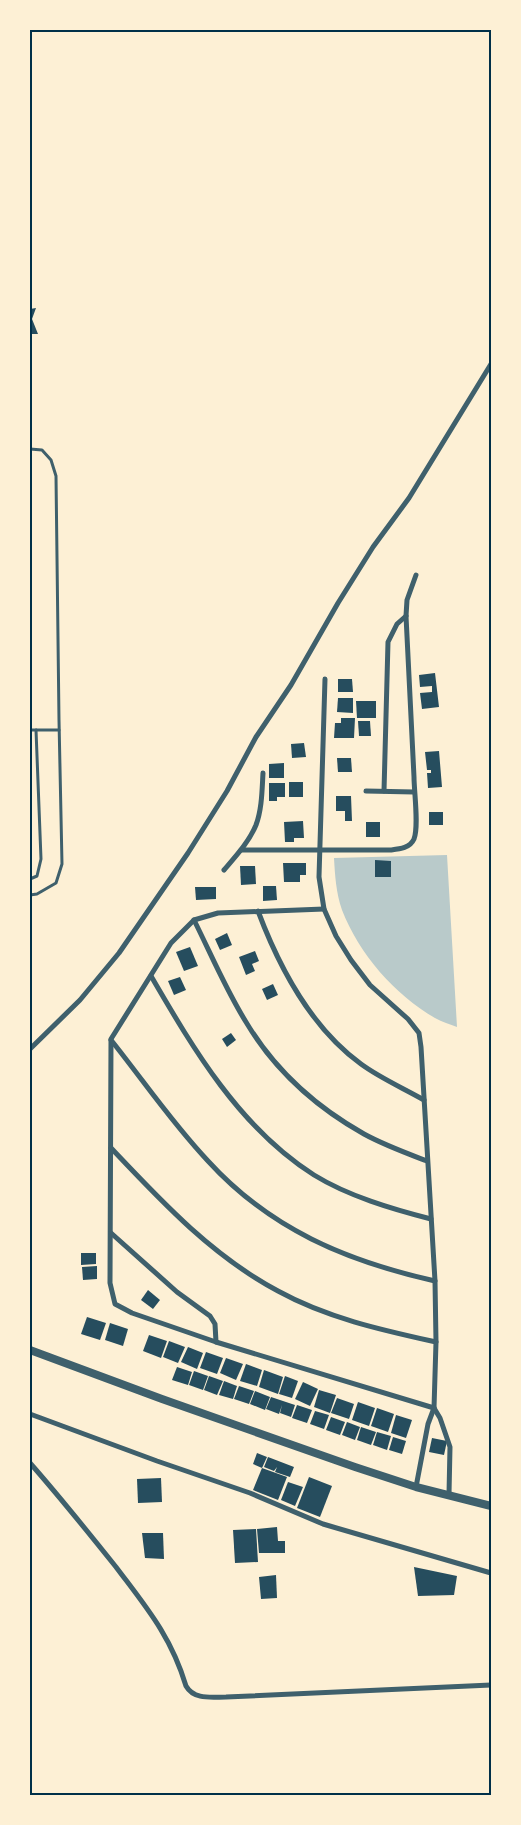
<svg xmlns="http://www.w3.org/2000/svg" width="521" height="1825" font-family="'Titillium Web',sans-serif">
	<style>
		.green { fill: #b9caca }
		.building { fill: #264d5e }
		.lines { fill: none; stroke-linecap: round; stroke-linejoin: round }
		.service { stroke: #3f606c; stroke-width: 3 }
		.minor { stroke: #3f606c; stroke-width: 5 }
		.tertiary { stroke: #3f606c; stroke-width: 8 }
		.neatline { fill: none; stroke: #003049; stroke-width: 2 }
	</style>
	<rect width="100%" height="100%" fill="#fdf0d5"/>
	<path class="green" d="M447,855L457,1027C450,1024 442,1022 435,1018C395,995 359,954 342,910C336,893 335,875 334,858Z"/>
	<g class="building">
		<polygon points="36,308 32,319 38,334 30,334 30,309"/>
		<polygon points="435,673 439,707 422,709 420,693 432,692 432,686 420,687 419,675"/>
		<polygon points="338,679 352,679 353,692 338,692"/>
		<polygon points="338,698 353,698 353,713 337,712"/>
		<polygon points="356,701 376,701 376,718 357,718"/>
		<polygon points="341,718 355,718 354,738 334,738 335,723 341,723"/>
		<polygon points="358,721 370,721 371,736 359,736"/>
		<polygon points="304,743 306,757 292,758 291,744"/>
		<polygon points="439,751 442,787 428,788 427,773 431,773 431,770 427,770 425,752"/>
		<polygon points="337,758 351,758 352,772 338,772"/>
		<polygon points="284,763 284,778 269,778 269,764"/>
		<rect x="289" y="782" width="14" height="15"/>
		<polygon points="269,783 285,783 285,797 277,797 277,801 269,801"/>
		<polygon points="336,796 351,796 352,821 345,821 345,811 336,811"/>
		<rect x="429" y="812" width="14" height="13"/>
		<polygon points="303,821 304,838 294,838 294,842 285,842 284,822"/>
		<rect x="366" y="822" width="14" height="15"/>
		<polygon points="375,860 391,861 391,877 375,877"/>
		<polygon points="283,863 306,863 306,875 300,875 300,882 284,882"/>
		<polygon points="240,866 255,866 256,884 241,885"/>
		<polygon points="263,886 276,886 277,900 263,901"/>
		<polygon points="195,887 216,887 216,899 196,900"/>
		<polygon points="227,933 232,945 220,950 215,939"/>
		<polygon points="190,947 198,966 184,971 176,952"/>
		<polygon points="255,951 259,961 252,964 255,971 246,975 239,957"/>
		<polygon points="180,977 186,990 174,995 168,981"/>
		<polygon points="273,984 278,995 267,1000 262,989"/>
		<polygon points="231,1033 236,1040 227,1047 222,1039"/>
		<polygon points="81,1253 96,1253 96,1264 81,1265"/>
		<polygon points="97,1266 97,1279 83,1280 82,1267"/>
		<polygon points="148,1290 160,1300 153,1309 141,1300"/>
		<polygon points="87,1317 106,1323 100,1340 81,1334"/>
		<polygon points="110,1323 128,1329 123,1346 105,1340"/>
		<polygon points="149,1335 167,1341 161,1358 143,1351"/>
		<polygon points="169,1341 185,1347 178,1363 163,1357"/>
		<polygon points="188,1347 203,1353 197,1369 181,1362"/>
		<polygon points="206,1352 223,1358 217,1374 200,1368"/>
		<polygon points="226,1358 243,1364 236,1380 220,1373"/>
		<polygon points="246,1364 262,1370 257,1386 240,1381"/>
		<polygon points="177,1367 192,1372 188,1385 172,1380"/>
		<polygon points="264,1370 283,1377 278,1394 259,1387"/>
		<polygon points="194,1371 208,1376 203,1390 189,1385"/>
		<polygon points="209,1376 223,1381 217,1395 204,1390"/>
		<polygon points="285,1376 298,1381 292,1398 279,1394"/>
		<polygon points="224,1381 237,1386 233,1399 219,1395"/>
		<polygon points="303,1382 318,1389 310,1406 295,1399"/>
		<polygon points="239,1386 254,1391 249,1404 234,1399"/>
		<polygon points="319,1390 336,1395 330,1413 314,1407"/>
		<polygon points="255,1391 270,1397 265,1410 250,1404"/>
		<polygon points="271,1397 295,1405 291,1417 280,1413 282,1405 279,1414 266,1409"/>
		<polygon points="337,1398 354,1404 349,1419 331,1413"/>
		<polygon points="358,1402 375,1408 369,1426 352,1420"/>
		<polygon points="297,1405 312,1410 307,1423 292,1418"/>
		<polygon points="377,1408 394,1414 388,1432 371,1426"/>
		<polygon points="315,1411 329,1415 324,1429 310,1424"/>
		<polygon points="396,1415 412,1420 406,1438 391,1433"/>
		<polygon points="331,1417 345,1422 340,1435 326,1430"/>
		<polygon points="347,1422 360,1427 355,1440 342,1435"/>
		<polygon points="361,1427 376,1432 371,1445 357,1440"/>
		<polygon points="377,1432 391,1436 387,1450 373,1445"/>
		<polygon points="393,1437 406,1441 402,1454 389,1450"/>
		<polygon points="432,1438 447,1441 444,1455 429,1452"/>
		<polygon points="257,1453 267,1457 262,1468 253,1464"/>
		<polygon points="268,1457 294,1467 290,1477 275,1472 277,1467 274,1471 264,1467"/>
		<polygon points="262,1468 287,1477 278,1500 253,1490"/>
		<polygon points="309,1477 332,1486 320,1517 297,1508"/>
		<polygon points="161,1478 162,1502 138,1503 137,1479"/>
		<polygon points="288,1482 303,1487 295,1506 281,1500"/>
		<polygon points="277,1527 278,1541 285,1541 285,1553 259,1553 257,1529"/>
		<polygon points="256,1529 258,1562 235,1563 233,1530"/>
		<polygon points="142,1533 163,1533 164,1559 145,1558"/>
		<polygon points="414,1567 457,1576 454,1595 418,1596"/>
		<polygon points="276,1575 277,1598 261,1599 259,1577"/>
	</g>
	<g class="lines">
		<g class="service">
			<polyline points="30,449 42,450 51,460 56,476 59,720 62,864 56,883 37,894 30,895"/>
			<polyline points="30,730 59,730"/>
			<polyline points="30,879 37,876 41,859 36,730"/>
		</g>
		<g class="minor">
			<polyline points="325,679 319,877 324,909 336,936 351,960 370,985 408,1019 419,1033 421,1047 435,1281 436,1342 434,1408 428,1424 416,1487"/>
			<polyline points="366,791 414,792"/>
			<polyline points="384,791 388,642 397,624 406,616"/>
			<path d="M241,850H391C400,849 410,848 414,839C419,827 414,791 414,777C411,723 409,669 406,616L407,600L416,575"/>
			<path d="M224,870C236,856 249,842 256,825C262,809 262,790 263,773"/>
			<polyline points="324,909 218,913 194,920 171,943 111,1039 110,1283 115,1304 132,1313 216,1342 434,1408"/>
			<path d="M258,911C279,967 310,1027 361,1064C380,1078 403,1088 424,1100"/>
			<path d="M194,920C211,954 226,990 246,1022C274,1069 316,1107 364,1134C384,1145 406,1153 427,1161"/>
			<path d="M151,976C194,1050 240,1128 314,1175C348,1196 392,1209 431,1219"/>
			<path d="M111,1040C143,1080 172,1123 208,1161C270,1229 346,1261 435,1281"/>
			<polyline points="30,1049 80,1000 119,953 188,853 227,791 256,737 291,685 338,603 373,547 409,498 491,364"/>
			<path d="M111,1148C161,1201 212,1256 278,1291C327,1318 382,1330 436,1342"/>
			<polyline points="111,1233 177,1292 210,1316 215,1324 216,1342"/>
			<polyline points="434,1408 440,1418 450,1447 449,1494"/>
			<polyline points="30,1414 157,1461 250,1493 323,1524 491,1573"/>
			<path d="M30,1463C60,1497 88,1532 116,1567C146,1607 171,1636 186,1686C194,1700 211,1697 226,1697L491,1685"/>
		</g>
		<polyline class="tertiary" points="30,1350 162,1399 355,1467 416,1487 491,1506"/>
	</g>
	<rect width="521" height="1825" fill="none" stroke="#fdf0d5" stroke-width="62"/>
	<rect x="31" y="31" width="459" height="1763" class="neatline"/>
</svg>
